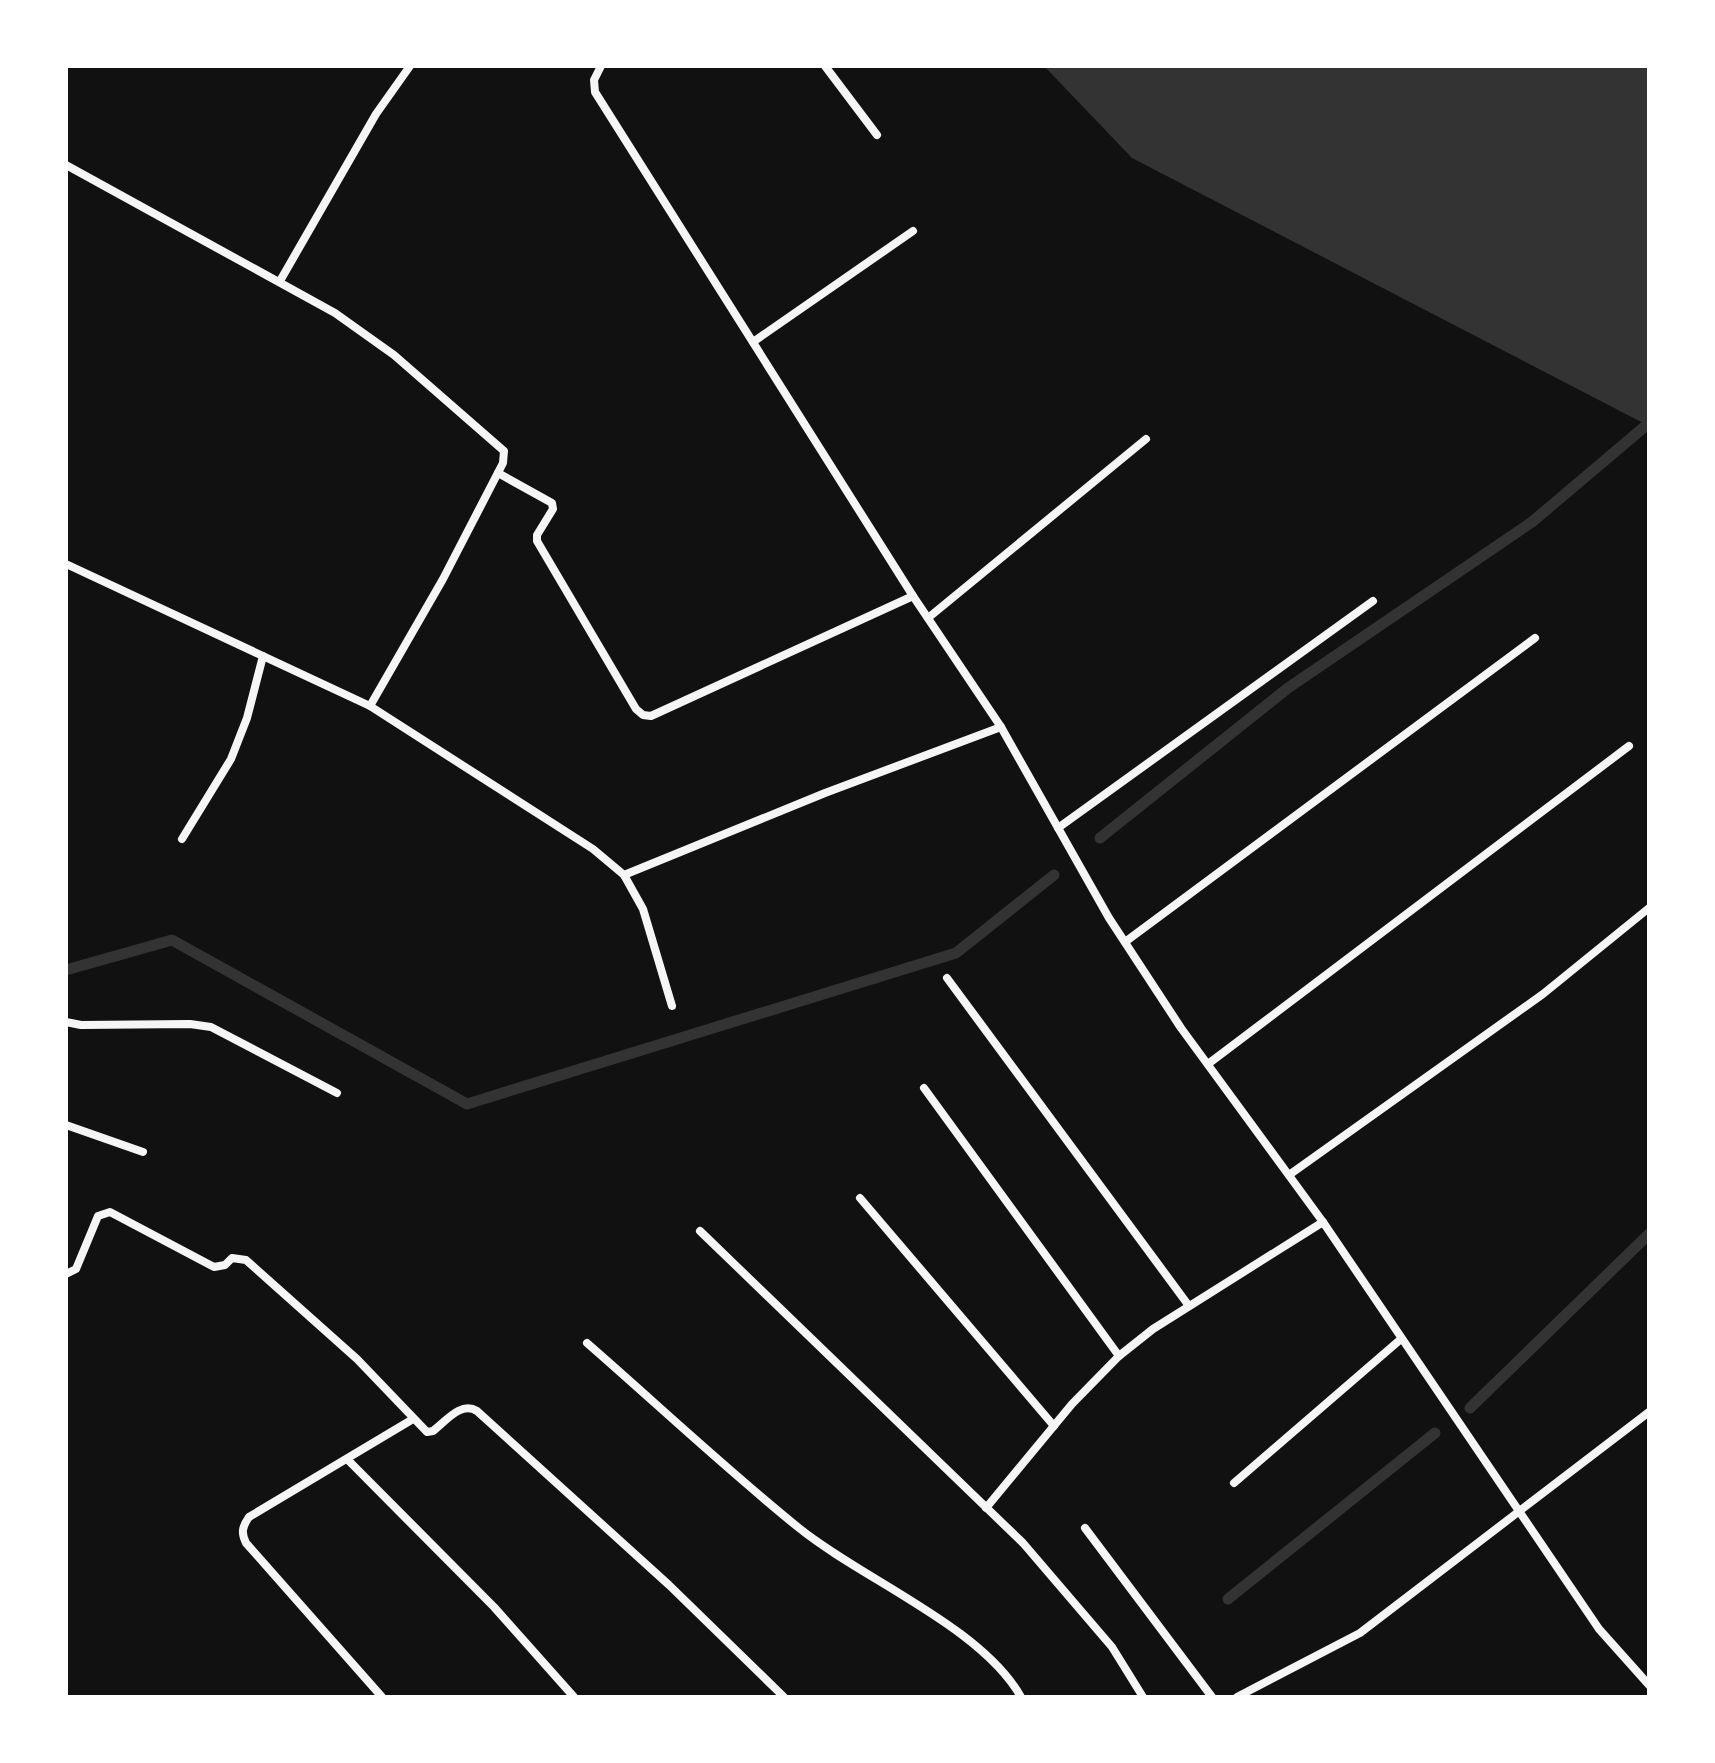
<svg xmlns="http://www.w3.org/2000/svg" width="1715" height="1763" font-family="'Source Sans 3',sans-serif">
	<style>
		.water { fill: #333 }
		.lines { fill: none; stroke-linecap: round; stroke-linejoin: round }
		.stream { stroke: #333; stroke-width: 11 }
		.minor { stroke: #f5f5f5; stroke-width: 8 }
	</style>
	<rect width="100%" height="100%" fill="#111"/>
	<polygon class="water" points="1044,66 1649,66 1649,426 1132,158"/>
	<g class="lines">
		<g class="stream">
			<polyline points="1100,838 1288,688 1532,522 1649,423"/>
			<polyline points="66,970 172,940 467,1104 956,953 1054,875"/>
			<polyline points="1470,1408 1649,1234"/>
			<polyline points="1228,1599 1435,1433"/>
		</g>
		<g class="minor">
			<polyline points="601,66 594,80 595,92 913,596 1001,727 1109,918 1181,1028 1323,1222 1599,1629 1649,1685"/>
			<polyline points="825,66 877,135"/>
			<polyline points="66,165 335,313 394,355 504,451 503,463 443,579 370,706"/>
			<polyline points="280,281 376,114 410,66"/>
			<polyline points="753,342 913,231"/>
			<polyline points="498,473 552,503 553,509 537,535 537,541 636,709 643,715 651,716 913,596"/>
			<polyline points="66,564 370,706 593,849 624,875 643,909 672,1006"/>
			<polyline points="928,618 1146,439"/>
			<polyline points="1058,828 1373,601"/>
			<polyline points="182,839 231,759 247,718 263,656"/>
			<polyline points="624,875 825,793 1001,727"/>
			<polyline points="1125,942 1535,638"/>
			<polyline points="947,978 1189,1306"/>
			<polyline points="66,1022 81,1025 190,1024 211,1027 337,1093"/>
			<polyline points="1208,1064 1629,746"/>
			<polyline points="924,1088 1119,1356"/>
			<polyline points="66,1125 143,1152"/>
			<polyline points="1289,1175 1543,994 1649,908"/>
			<polyline points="860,1198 1054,1426"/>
			<polyline points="700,1231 1023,1543 1112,1647 1143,1697"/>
			<path d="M66,1274L76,1269L98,1216L110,1212L214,1267L225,1265L232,1258L246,1260L357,1359L427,1432L433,1431C446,1421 461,1401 477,1411L669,1585L784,1697"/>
			<path d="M587,1343C657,1404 726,1469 799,1528C862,1579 982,1627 1021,1697"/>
			<polyline points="347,1459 494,1607 574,1697"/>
			<polyline points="1234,1483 1401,1339"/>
			<polyline points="986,1508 1072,1404 1119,1356 1153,1329 1323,1222"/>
			<polyline points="1085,1528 1212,1697"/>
			<path d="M382,1697L246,1543C241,1533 242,1527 249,1517L413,1419"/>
			<polyline points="1237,1697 1360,1633 1649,1412"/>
		</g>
	</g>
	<rect width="1715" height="1763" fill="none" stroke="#ffffff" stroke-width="136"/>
</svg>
